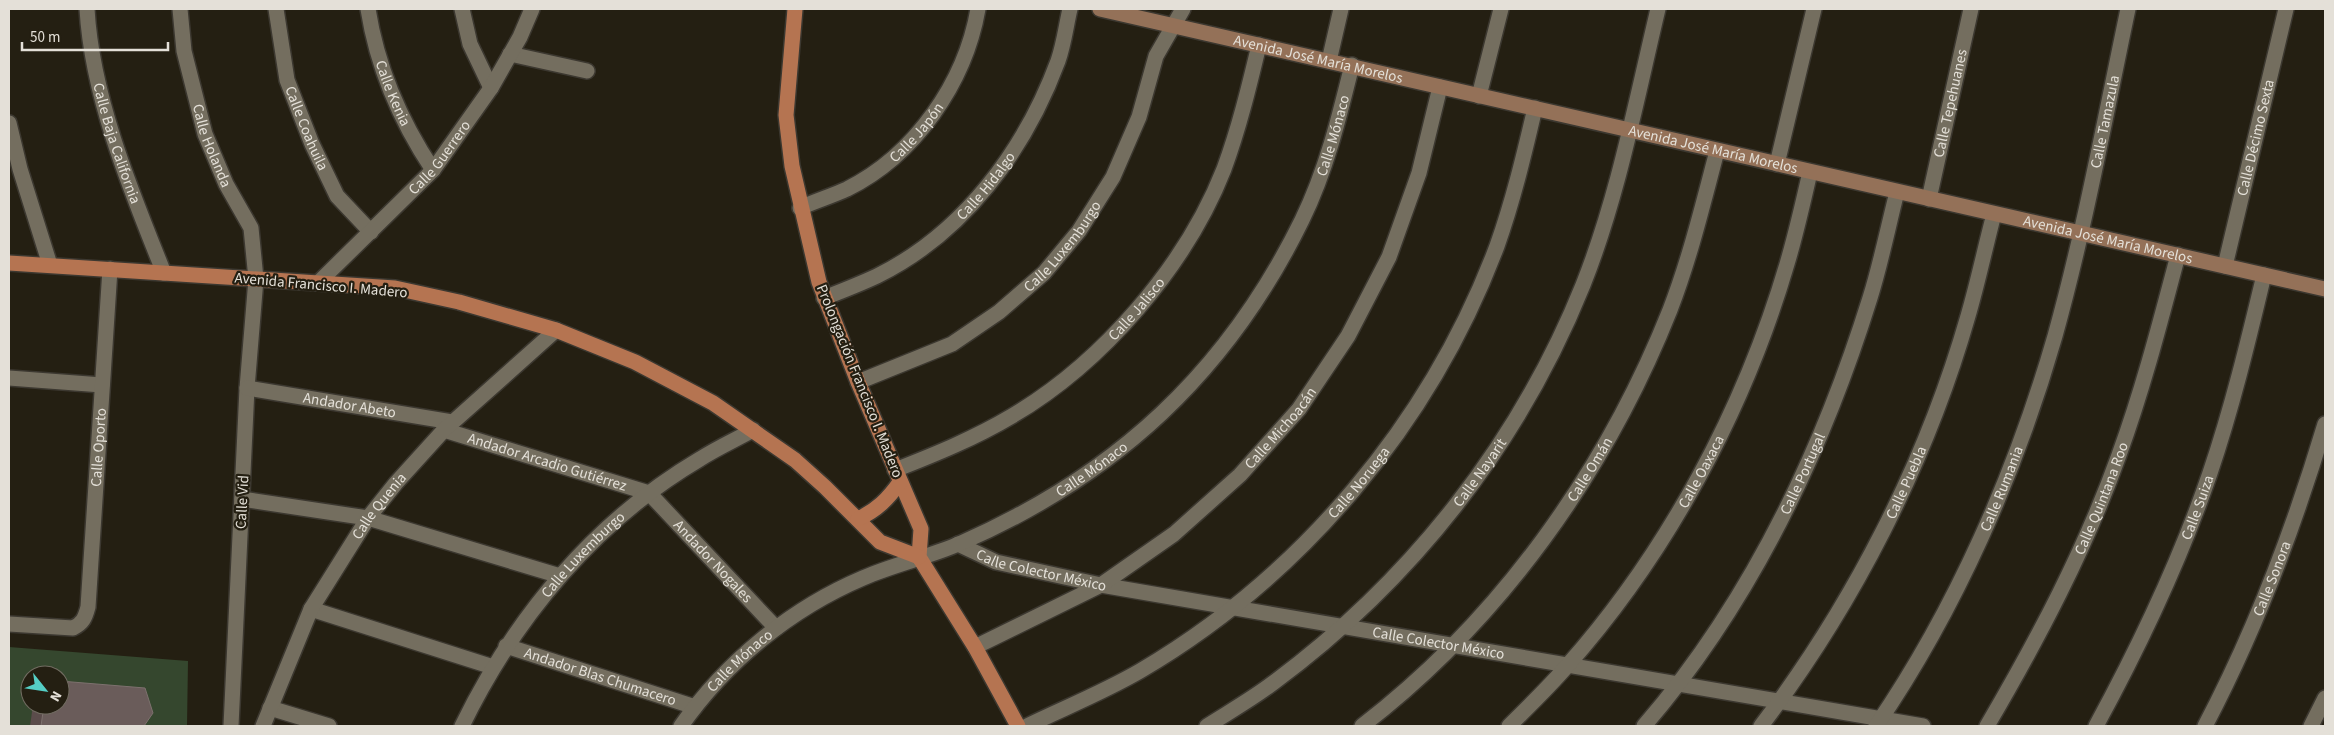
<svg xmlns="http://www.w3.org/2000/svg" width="2334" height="735" font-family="'Source Sans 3',sans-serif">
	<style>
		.green { fill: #35472e; fill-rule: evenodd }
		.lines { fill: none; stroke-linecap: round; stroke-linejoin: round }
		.street-casing { stroke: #3c3830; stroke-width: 18 }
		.secondary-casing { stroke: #3c3830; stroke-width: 18 }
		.primary-casing { stroke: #3c3830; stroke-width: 18 }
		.street { stroke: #746e5f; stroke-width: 15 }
		.secondary { stroke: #947158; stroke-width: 15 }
		.primary { stroke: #b57451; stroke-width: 15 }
		.wall { fill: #5b4c4b }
		.building { fill: #6a5c5a; stroke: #7d716e }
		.labels { text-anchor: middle; stroke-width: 4.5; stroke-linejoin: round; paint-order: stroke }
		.street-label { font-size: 15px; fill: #e4e0d8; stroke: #241f12 }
	</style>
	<rect width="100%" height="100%" fill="#241f12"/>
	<path class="green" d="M9,647L188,661L187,726H9ZM30,675H60V705H30Z"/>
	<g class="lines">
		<defs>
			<g id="street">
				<path id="s1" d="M87,9C92,97 131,191 164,273"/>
				<path id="s2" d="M180,9L184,51L205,134L226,184L251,228L256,279L247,388L231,726"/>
				<path id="s3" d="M276,9L287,80L312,144L337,196L371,232"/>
				<path id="s4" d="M368,9C377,66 401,122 433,170"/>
				<polyline points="462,9 470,44 491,88"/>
				<polyline points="510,54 587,71"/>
				<polyline points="1329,61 1341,9"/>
				<polyline points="1479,96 1501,9"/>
				<polyline points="9,123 20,169 50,265"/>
				<polyline points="1777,164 1814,9"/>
				<path id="s5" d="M1929,199L1971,9"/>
				<path id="s6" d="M800,208C815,201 832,196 847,189C915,155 965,83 978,9"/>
				<path id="s7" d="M2225,266L2286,9"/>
				<path id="s8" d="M318,283L433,170L491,88L520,37L532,9"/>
				<path id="s9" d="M824,298C842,291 860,284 877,276C964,233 1025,150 1058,61C1064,44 1066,26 1070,9"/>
				<polyline points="9,378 102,385"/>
				<path id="s10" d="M858,382L952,344L999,312L1044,273L1079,231L1113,177L1139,117L1156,56L1183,9"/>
				<path id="s11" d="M247,388L452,422"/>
				<path id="s12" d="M444,430L649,493L776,628"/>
				<path id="s13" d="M895,470C936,454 975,438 1012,416C1102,363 1186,266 1224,169C1239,128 1249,87 1259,45"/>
				<polyline points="242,499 368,518 560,576"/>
				<path id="s14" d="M958,544L996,562L1101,585L1923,726"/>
				<polyline points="311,609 493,667"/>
				<path id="s15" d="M9,624L73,628C83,623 85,618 88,607L110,269"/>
				<path id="s16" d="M506,646L695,707"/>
				<path id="s17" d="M975,647L1101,585L1174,534L1240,475L1299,409L1348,336L1389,257L1419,173L1440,87"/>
				<polyline points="270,708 329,726"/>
				<path id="s18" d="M263,726L311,609L368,518L396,483L444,430L556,330"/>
				<path id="s19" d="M462,726C515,617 595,521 700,459C717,448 735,440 753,430"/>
				<path id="s20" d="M681,726C726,662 790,609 863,578C895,564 929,557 961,543C1116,475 1227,373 1302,220C1326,171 1339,118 1352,65"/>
				<path id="s21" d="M1027,726C1064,708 1104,692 1140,671C1302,576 1431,422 1497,246C1513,201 1524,155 1535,108"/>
				<path id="s22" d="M1207,726C1229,712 1252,699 1273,683C1411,581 1519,444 1583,285C1618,197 1636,101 1658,9"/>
				<path id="s23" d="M1362,726C1500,620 1606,471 1670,310C1690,258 1703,204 1717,151"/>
				<path id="s24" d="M1509,726C1529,706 1549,687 1567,666C1668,552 1744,410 1787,264C1796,234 1803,203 1810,172"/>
				<path id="s25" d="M1644,726C1750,603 1822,452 1870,298C1881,263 1888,227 1897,192"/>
				<path id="s26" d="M1761,726C1853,605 1926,463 1968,316C1978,282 1985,248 1994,214"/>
				<path id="s27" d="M1876,726C1956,609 2016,472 2055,336C2085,228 2105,118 2128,9"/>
				<path id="s28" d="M1987,726C2038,639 2085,550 2119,455C2143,389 2160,323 2178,255"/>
				<path id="s29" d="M2096,726C2140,645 2180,561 2210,473C2232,408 2248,342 2264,275"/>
				<path id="s30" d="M2205,726C2256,629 2294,528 2325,424"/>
				<polyline points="2311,726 2325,698"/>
			</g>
			<g id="secondary">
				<path id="s31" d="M1100,9L2325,289"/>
			</g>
			<g id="primary">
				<polyline points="795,9 786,115 792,166 819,282 858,382 921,529 919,557 975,647 1018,726"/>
				<polyline points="9,263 395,288 459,302 556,330 635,362 713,403 795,460 825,487 880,542 919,557"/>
				<path d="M858,519C877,510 888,499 900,482"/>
			</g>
		</defs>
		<use href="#street" class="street-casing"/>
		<use href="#secondary" class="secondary-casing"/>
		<use href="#primary" class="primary-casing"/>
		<use href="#street" class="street"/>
		<use href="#secondary" class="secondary"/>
		<use href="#primary" class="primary"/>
	</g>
	<polygon class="wall" points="33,705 60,705 144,726 30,726"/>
	<polygon class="building" points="60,681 145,688 153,713 144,726 41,726 44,705 60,705"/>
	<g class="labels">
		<g class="street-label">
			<text dy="5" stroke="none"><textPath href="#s31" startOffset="224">Avenida José María Morelos</textPath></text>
			<text dy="5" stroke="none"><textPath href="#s4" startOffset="88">Calle Kenia</textPath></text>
			<text dy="5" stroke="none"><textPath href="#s5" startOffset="98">Calle Tepehuanes</textPath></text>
			<text dy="5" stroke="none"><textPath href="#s27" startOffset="651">Calle Tamazula</textPath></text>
			<text dy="5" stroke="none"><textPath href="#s3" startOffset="124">Calle Coahuila</textPath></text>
			<text dy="5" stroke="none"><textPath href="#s6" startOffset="141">Calle Japón</textPath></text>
			<text dy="5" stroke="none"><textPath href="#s20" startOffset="912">Calle Mónaco</textPath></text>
			<text dy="5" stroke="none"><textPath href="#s7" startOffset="132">Calle Décimo Sexta</textPath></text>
			<text dy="5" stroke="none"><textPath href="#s1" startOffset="138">Calle Baja California</textPath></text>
			<text dy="5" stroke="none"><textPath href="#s2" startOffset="141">Calle Holanda</textPath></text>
			<text dy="5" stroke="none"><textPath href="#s31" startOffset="629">Avenida José María Morelos</textPath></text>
			<text dy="5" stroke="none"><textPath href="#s8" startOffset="175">Calle Guerrero</textPath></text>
			<text dy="5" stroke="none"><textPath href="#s9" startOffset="200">Calle Hidalgo</textPath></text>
			<text dy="5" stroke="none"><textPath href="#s31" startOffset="1034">Avenida José María Morelos</textPath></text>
			<text dy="5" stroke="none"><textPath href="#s10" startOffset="250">Calle Luxemburgo</textPath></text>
			<text transform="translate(321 285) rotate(5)" y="5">Avenida Francisco I. Madero</text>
			<text dy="5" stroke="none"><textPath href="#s13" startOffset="294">Calle Jalisco</textPath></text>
			<text transform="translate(860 381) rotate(68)" y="5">Prolongación Francisco I. Madero</text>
			<text dy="5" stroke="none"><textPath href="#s11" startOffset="104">Andador Abeto</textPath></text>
			<text dy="5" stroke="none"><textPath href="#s17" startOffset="380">Calle Michoacán</textPath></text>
			<text dy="5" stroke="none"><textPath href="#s15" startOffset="251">Calle Oporto</textPath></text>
			<text dy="5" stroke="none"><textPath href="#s12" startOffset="108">Andador Arcadio Gutiérrez</textPath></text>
			<text dy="5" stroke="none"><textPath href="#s20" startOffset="492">Calle Mónaco</textPath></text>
			<text dy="5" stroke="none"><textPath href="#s23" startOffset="345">Calle Omán</textPath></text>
			<text dy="5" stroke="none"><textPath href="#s24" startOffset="320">Calle Oaxaca</textPath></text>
			<text dy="5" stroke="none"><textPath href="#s22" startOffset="375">Calle Nayarit</textPath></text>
			<text dy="5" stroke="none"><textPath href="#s25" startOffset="299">Calle Portugal</textPath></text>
			<text dy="5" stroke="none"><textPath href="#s21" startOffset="416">Calle Noruega</textPath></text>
			<text dy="5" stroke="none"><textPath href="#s26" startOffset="284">Calle Puebla</textPath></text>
			<text dy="5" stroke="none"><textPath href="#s27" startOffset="269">Calle Rumania</textPath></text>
			<text dy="5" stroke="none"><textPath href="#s28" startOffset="255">Calle Quintana Roo</textPath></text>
			<text transform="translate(242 502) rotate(-87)" y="5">Calle Vid</text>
			<text dy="5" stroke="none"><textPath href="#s18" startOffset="250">Calle Quenia</textPath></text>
			<text dy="5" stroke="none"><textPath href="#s29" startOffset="241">Calle Suiza</textPath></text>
			<text dy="5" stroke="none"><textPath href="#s19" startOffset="211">Calle Luxemburgo</textPath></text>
			<text dy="5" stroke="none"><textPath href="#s12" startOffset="308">Andador Nogales</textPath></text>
			<text dy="5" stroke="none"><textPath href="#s14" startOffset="88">Calle Colector México</textPath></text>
			<text dy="5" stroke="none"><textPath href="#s30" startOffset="162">Calle Sonora</textPath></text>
			<text dy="5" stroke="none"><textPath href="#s14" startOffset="492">Calle Colector México</textPath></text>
			<text dy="5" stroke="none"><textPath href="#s20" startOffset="88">Calle Mónaco</textPath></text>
			<text dy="5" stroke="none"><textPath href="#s16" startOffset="99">Andador Blas Chumacero</textPath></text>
		</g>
	</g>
	<rect width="2334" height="735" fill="none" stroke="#e4e0d8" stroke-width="20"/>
	<g transform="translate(45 690) rotate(120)"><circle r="24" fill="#241f12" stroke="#716c61"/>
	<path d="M0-4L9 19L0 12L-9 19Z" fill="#55cec5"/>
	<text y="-8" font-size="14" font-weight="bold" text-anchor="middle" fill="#e4e0d8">N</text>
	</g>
	<path d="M22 42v8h146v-8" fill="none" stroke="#e4e0d8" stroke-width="2.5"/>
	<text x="30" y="42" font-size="15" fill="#e4e0d8" stroke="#241f12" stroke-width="4" paint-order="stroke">50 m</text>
</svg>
